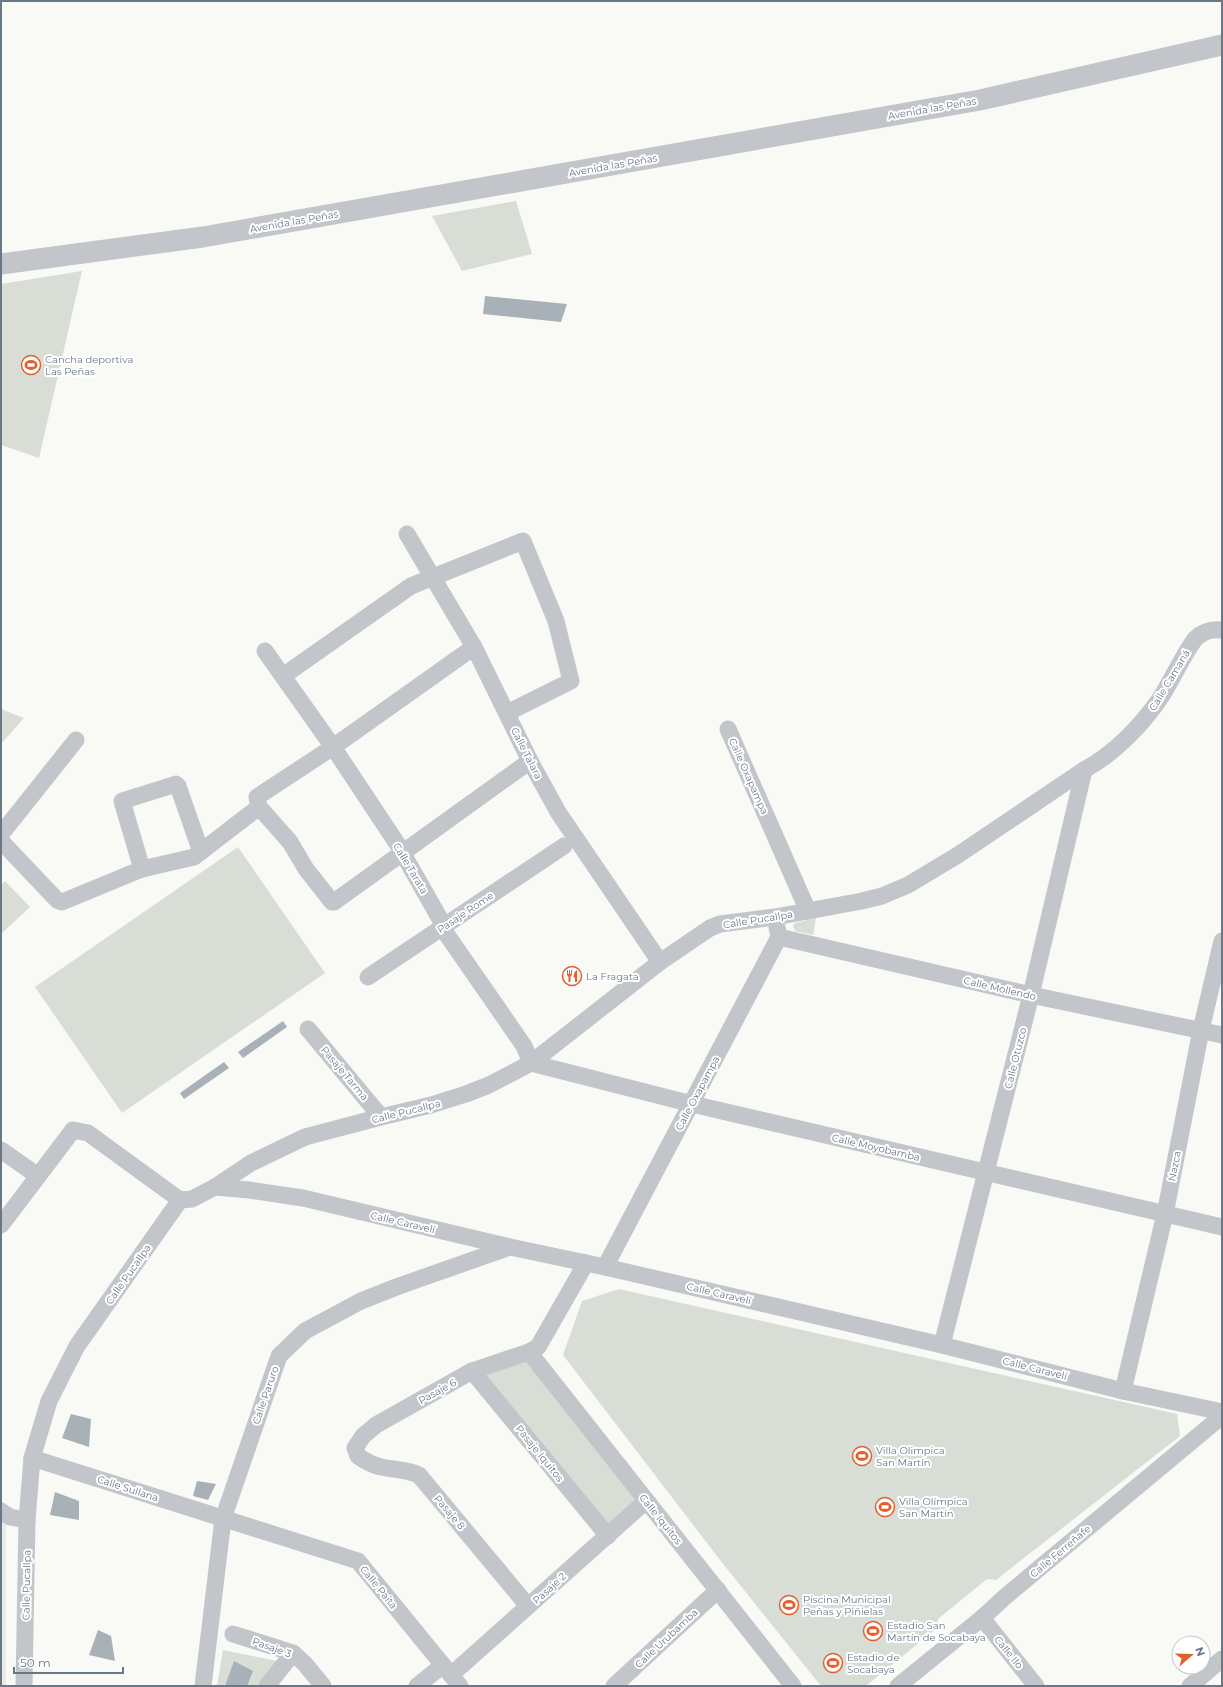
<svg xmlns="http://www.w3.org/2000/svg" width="1223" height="1687" font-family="Montserrat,sans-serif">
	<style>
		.built { fill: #eaebea }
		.green { fill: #d8ded6 }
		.building { fill: #a9b1b8 }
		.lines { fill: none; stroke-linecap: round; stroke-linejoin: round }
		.minor { stroke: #c2c6ca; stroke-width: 17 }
		.tertiary { stroke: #c2c6ca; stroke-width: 21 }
		.labels { text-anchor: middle; stroke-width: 4; stroke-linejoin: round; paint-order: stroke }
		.street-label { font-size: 10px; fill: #687887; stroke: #fff }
		.poi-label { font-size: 10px; fill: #687887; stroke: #fff; text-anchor: start }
	</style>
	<rect width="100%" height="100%" fill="#f9f9f6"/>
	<polygon class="built" points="1,1519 6,1523 6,1686 1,1686"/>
	<g class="green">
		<polygon points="516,201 532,254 462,271 432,216"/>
		<polygon points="82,271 39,458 1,445 1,284"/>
		<polygon points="1,709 24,718 1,744"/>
		<polygon points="238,847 325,973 122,1113 35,987"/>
		<polygon points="5,881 30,907 1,934 1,885"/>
		<polygon points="816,918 813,935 795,931 793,926 795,923"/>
		<polygon points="619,1289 1177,1414 1180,1436 996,1580 987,1579 938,1619 937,1628 866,1686 821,1686 720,1560 563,1355 582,1301"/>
		<polygon points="525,1360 637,1498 608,1524 480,1373"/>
		<polygon points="223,1650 277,1661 257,1686 217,1686"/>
	</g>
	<g class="building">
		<polygon points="485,296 567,304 561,322 483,314"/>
		<polygon points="283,1021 287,1027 243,1058 238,1052"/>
		<polygon points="224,1062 229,1068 184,1099 180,1093"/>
		<polygon points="71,1414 91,1419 89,1447 62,1438"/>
		<polygon points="197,1481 216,1484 208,1500 193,1496"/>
		<polygon points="55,1492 79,1501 79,1520 50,1515"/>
		<polygon points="98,1630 111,1636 115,1661 89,1655"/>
		<polygon points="234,1661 253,1671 247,1686 225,1686"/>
	</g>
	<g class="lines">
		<g class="minor">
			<polyline points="407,534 474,647 530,761 558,812 660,962"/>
			<polyline points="474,647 333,747 257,797 259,807 290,842 306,869 332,902 334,902 530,761"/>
			<polyline points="265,651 333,747 398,845 444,926 445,932 524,1046 531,1063"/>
			<polyline points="283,676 411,586 523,541 556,621 571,681 507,713"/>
			<polyline points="728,729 808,911"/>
			<polyline points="1,837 2,833 76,740"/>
			<polyline points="1,841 57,900 62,902 142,869 194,857 259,807"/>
			<polyline points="142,869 122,801 173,785 176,784 178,786 201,852"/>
			<polyline points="779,937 1031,995 1222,1035"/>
			<polyline points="368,977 564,846"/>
			<polyline points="308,1029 381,1117"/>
			<polyline points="531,1063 692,1104 1222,1227"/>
			<polyline points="1,1150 38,1176"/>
			<polyline points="215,1187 249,1190 303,1198 510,1247 605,1267 942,1345 1123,1391 1222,1412"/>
			<polyline points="1,1225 73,1130 88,1133 180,1200"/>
			<polyline points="605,1267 779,937 777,927"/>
			<polyline points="942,1345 1031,995 1084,770"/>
			<polyline points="529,1352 793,1686"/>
			<polyline points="472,1371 608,1536"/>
			<polyline points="1123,1391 1165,1214 1201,1030 1222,941"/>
			<polyline points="32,1458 358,1561 460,1686"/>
			<polyline points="1,1511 10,1517 27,1520"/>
			<path d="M528,1606L419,1475C407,1469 394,1470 381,1467C372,1465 365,1461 358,1456L355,1448L363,1436L376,1425L472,1371L529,1352L538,1347L586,1263"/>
			<polyline points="982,1618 1036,1686"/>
			<polyline points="233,1634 293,1653 305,1664 323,1686"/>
			<polyline points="451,1675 646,1501"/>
			<path d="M24,1686L27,1520L32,1458L49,1401L77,1346L180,1200L192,1199L215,1187L251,1163L305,1137L381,1117L431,1105L466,1094L489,1085L531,1063L660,962L710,928L720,924L775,917L862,901L882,896L908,885L958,855L1084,770C1114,754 1142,725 1161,697C1173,678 1182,657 1195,639C1203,631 1211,629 1222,630"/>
			<polyline points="203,1686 223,1519 279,1356 305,1331 361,1301 399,1286 510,1247"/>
			<polyline points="267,1686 293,1653"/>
			<polyline points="417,1686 443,1665"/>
			<polyline points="614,1686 718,1590"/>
			<polyline points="898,1686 982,1618 1006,1596 1222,1416"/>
			<polyline points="1190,1686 1222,1659"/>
		</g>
		<polyline class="tertiary" points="1,264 203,237 980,100 1222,45"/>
	</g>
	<defs>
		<symbol id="stadium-ring" viewBox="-11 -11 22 22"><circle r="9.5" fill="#fff" stroke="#e25f2e" stroke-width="1.5"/><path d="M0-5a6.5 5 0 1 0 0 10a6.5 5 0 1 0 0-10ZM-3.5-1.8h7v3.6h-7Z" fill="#e25f2e"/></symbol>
		<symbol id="restaurant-ring" viewBox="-11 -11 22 22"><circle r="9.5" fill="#fff" stroke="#e25f2e" stroke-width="1.5"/><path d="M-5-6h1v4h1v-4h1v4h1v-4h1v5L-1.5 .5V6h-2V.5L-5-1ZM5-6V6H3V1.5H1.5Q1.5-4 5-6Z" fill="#e25f2e"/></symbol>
	</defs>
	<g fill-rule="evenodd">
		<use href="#stadium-ring" x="20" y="354" width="22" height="22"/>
		<use href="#restaurant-ring" x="561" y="965" width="22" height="22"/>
		<use href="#stadium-ring" x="851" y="1445" width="22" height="22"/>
		<use href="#stadium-ring" x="874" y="1496" width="22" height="22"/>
		<use href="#stadium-ring" x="778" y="1594" width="22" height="22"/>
		<use href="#stadium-ring" x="862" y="1620" width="22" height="22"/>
		<use href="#stadium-ring" x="822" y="1652" width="22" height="22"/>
	</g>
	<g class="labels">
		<g class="street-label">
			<text transform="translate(932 108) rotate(-10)" y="4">Avenida las Peñas</text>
			<text transform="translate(613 165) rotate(-10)" y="4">Avenida las Peñas</text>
			<text transform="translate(294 221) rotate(-10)" y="4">Avenida las Peñas</text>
			<text transform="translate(1169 680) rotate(-59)" y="4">Calle Camaná</text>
			<text transform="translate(527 753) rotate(63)" y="4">Calle Talara</text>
			<text transform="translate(749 776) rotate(66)" y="4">Calle Oxapampa</text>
			<text transform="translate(411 868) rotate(59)" y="4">Calle Tarata</text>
			<text transform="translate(465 912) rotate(-34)" y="4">Pasaje Rome</text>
			<text transform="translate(758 919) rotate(-9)" y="4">Calle Pucallpa</text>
			<text transform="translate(1000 988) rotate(13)" y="4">Calle Mollendo</text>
			<text transform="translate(1015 1058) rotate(-76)" y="4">Calle Otuzco</text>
			<text transform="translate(345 1073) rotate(50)" y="4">Pasaje Tarma</text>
			<text transform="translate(697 1093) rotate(-62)" y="4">Calle Oxapampa</text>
			<text transform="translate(406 1111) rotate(-14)" y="4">Calle Pucallpa</text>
			<text transform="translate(876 1147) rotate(13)" y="4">Calle Moyobamba</text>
			<text transform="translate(1174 1166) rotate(-79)" y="4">Nazca</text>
			<text transform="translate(403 1222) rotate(13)" y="4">Calle Caravelí</text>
			<text transform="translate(128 1274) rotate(-55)" y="4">Calle Pucallpa</text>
			<text transform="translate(719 1293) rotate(13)" y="4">Calle Caravelí</text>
			<text transform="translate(1035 1368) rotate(14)" y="4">Calle Caravelí</text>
			<text transform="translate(437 1391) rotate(-29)" y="4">Pasaje 6</text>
			<text transform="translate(265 1395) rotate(-71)" y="4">Calle Paruro</text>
			<text transform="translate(540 1453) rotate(51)" y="4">Pasaje Iquitos</text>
			<text transform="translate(128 1488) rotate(18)" y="4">Calle Sullana</text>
			<text transform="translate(450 1512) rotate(50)" y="4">Pasaje 8</text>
			<text transform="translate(661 1519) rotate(51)" y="4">Calle Iquitos</text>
			<text transform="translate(1060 1551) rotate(-40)" y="4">Calle Ferreñafe</text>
			<text transform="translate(26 1585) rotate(-89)" y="4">Calle Pucallpa</text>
			<text transform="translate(379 1587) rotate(51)" y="4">Calle Paita</text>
			<text transform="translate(549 1588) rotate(-42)" y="4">Pasaje 2</text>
			<text transform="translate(666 1638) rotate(-43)" y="4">Calle Urubamba</text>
			<text transform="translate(272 1647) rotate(20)" y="4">Pasaje 3</text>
			<text transform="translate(1009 1652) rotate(51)" y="4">Calle Ilo</text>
		</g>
		<g class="poi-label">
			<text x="45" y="363">Cancha deportiva<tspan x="45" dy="12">Las Peñas</tspan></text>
			<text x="586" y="980">La Fragata</text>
			<text x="876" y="1454">Villa Olimpica<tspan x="876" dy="12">San Martín</tspan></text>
			<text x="899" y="1505">Villa Olímpica<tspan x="899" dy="12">San Martín</tspan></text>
			<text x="803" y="1603">Piscina Municipal<tspan x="803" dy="12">Peñas y Piñielas</tspan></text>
			<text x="887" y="1629">Estadio San<tspan x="887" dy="12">Martín de Socabaya</tspan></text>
			<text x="847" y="1661">Estadio de<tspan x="847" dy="12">Socabaya</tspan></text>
		</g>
	</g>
	<rect width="1223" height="1687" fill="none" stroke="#687887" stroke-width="4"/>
	<g transform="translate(1191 1655) rotate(70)"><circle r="19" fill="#ffffff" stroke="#c3c9cf"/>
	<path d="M0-3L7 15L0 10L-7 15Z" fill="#e25f2e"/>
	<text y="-6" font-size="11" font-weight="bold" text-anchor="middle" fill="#687887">N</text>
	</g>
	<path d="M14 1667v6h109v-6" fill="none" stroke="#687887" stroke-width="2"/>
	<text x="20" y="1667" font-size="12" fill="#687887" stroke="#ffffff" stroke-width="3" paint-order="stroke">50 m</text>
</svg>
